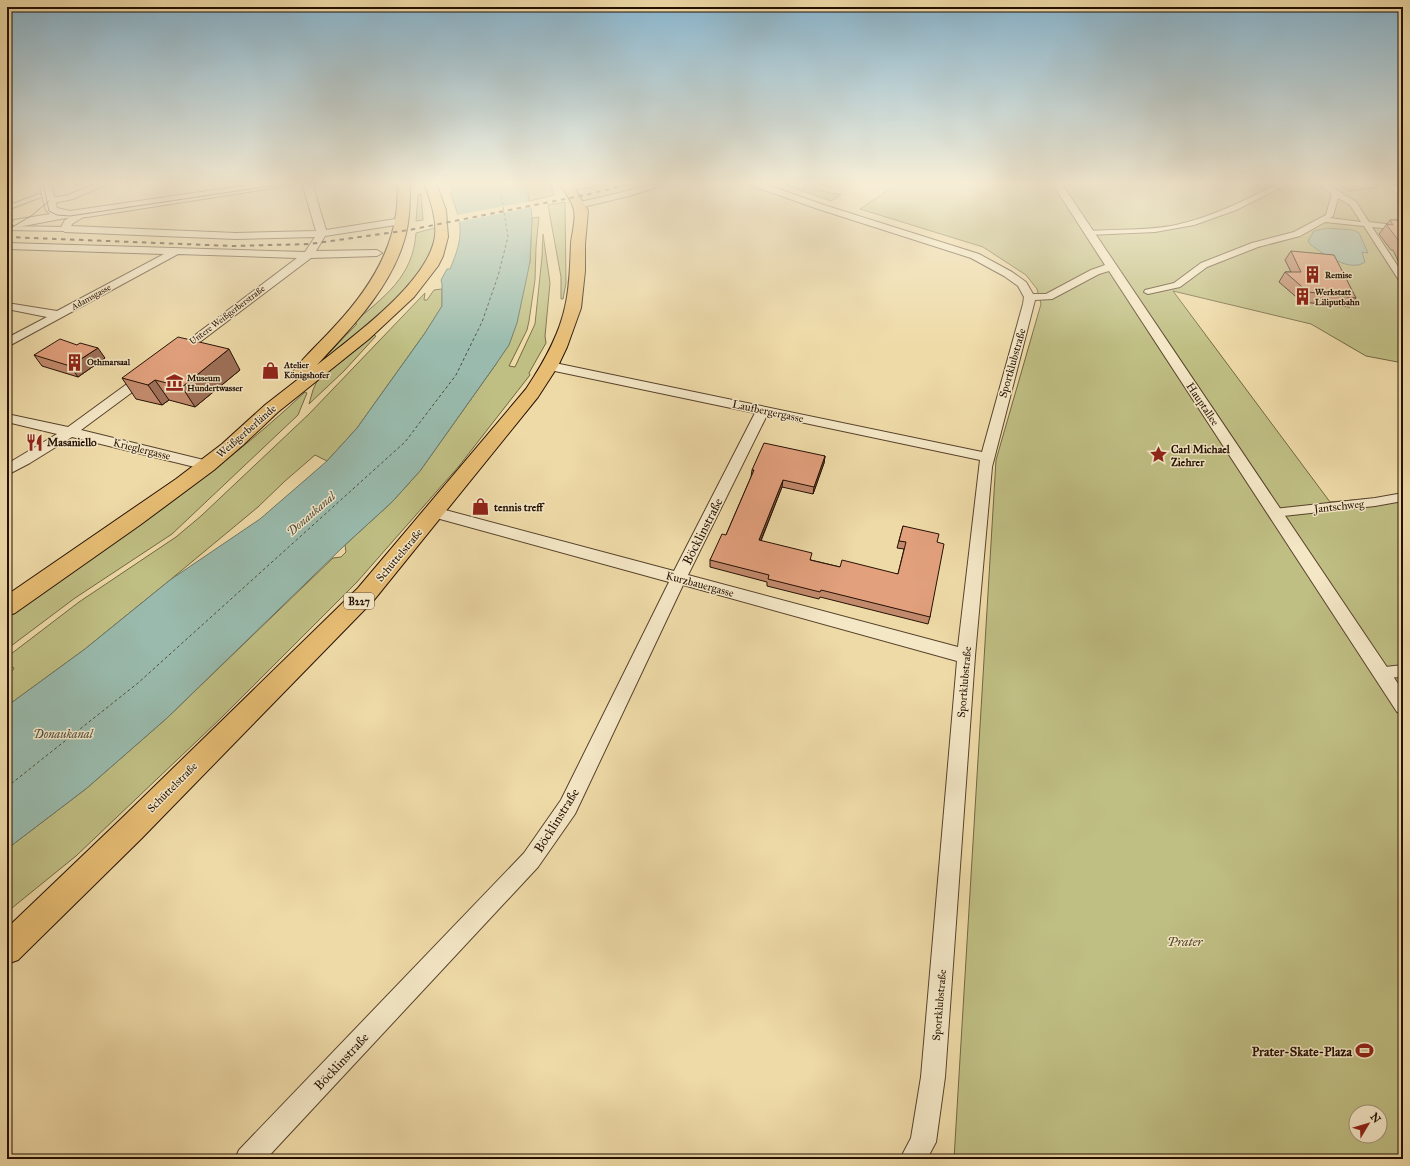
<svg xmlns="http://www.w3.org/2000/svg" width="1410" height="1166" font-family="'IM FELL Great Primer',serif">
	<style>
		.green { fill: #bfbe83; stroke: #726743; fill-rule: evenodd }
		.water { fill: #99baac; stroke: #6b7668 }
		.pier { fill: #eedaa7 }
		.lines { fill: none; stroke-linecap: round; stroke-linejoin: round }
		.ferry { stroke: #4e4c3e; stroke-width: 1; stroke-dasharray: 3 2.5; stroke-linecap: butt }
		.pedestrian-casing { stroke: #57422c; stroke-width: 2 }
		.minor-casing { stroke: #57422c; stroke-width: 2 }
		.tertiary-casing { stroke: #57422c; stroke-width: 2 }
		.primary-casing { stroke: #251003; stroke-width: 2 }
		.pedestrian { fill: #f4e7c6; fill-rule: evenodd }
		.minor { fill: #f4e7c6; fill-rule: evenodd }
		.tertiary { fill: #f4e7c6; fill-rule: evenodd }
		.primary { fill: #e7bd74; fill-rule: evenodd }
		.tram { stroke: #251003; stroke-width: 1 }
		.rail { stroke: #251003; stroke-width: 2; stroke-dasharray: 4.5 4.5; stroke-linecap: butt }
		.wall { fill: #c28a6c; stroke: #251003 }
		.shaded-wall { fill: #9e7058; stroke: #251003 }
		.building { fill: #e2a07d; stroke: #251003 }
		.labels { text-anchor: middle; stroke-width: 3; stroke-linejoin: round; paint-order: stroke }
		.far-poi-label { font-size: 9px; font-weight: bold; fill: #251003; stroke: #f4e7c6; text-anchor: start }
		.far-street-label { font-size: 9px; fill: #251003; stroke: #f4e7c6 }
		.shield { fill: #f4e7c6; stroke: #63503e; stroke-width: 1 }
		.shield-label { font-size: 10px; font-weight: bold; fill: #251003 }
		.street-label { font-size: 11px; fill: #251003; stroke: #f4e7c6 }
		.poi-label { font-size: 11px; font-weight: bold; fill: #251003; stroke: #f4e7c6; text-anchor: start }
		.water-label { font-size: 12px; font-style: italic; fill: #4e4c3e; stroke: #f4e7c6 }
		.near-street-label { font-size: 13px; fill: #251003; stroke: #f4e7c6 }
		.near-park-label { font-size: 13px; font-style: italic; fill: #5b4d30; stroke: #f4e7c6 }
		.near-poi-label { font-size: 13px; font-weight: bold; fill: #251003; stroke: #f4e7c6; text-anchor: end }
	</style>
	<rect width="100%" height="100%" fill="#eedaa7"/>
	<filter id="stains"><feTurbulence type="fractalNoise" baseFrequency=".005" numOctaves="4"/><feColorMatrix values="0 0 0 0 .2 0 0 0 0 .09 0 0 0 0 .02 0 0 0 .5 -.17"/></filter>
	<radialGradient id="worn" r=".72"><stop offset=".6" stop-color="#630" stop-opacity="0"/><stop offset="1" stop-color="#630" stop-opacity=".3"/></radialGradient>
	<g class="green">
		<polygon points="525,183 550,183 554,195 530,201"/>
		<polygon points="785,183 800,183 832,194 834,193 841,195 831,201 783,184"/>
		<path d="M898,183H1403V363L1366,356L1311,324L1173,291L1330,502L1377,498L1403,493V1159H954L996,460L1041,304L1037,289L1026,275L983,247L860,209ZM1356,1112H1380V1136H1356Z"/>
		<polygon points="421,194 423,220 416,221 418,195"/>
		<polygon points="565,202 566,283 563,299 561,299 561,277 548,205"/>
		<polygon points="539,217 536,247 535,280 529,321 527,330 509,366 515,367 535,324 542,257 543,234 550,283 545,336 546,343 529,373 530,375 459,466 357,582 219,720 76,856 7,912 7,849 87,788 167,718 333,558 341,557 346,552 345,545 392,502 420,471 496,364 530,262 532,218"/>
		<path d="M438,227L430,257L413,281L392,303L365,328L320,365L318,364L357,324L353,323C384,297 413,277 416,233Z"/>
		<polygon points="442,289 442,306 425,333 357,428 327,461 315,455 285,481 258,507 170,580 85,649 7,706 7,674 14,669 13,667 7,669 7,657 79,602 176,537 201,516 309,414 425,293 424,300 427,300 434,290"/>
		<polygon points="374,335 376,336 344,371 309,404 313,390 317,381"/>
		<path d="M305,392L307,393L298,415L172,534L75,598L7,649V618C108,546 214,478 305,392Z"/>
	</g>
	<g class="water">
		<path d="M450,183H525L531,208L532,218L530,262L517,323L509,345L496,364L420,471L392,502L345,545L167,718L87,788L7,849V706L85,649L170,580L260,519L327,461L357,428L425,333L442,306V284L441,280L447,269H450C464,236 463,225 450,193L453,192Z"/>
		<path d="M1327,228L1353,230L1359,233L1368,253L1362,252L1365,262C1351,273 1322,254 1310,244L1308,241L1314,231Z"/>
	</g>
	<polygon class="pier" points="532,201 533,207 458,222 457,215"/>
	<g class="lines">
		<polyline class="ferry" points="7,787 138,683 405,442 456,375 482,322 498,276 508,237 501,194 496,183"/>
		<defs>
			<g id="pedestrian">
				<path d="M1281,183H1290L1236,210L1194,225L1155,232L1088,235L1084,233L1088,231C1117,229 1147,231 1176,225C1213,217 1247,199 1281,183Z"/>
				<path d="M1317,183H1325L1356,202L1369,222L1403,226V230L1372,227L1403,274V282H1400L1364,226L1325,222L1300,236L1258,247L1207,267L1180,287L1148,294L1144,292L1145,290L1174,283L1201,263L1252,243L1294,232L1326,215L1332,194ZM1338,198L1350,205L1361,222L1330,218L1333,216Z"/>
				<polygon points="1382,183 1390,183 1403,192 1403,197"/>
				<polygon points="39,194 42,196 41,197 7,210 7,206"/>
				<polygon points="7,226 65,227 69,229 65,231 7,230"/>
				<polygon points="1403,493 1403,501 1375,506 1274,517 1270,516 1268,513 1270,510 1274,509 1375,498"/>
				<polygon points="1403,665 1403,677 1381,678 1376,676 1374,672 1376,668"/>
			</g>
			<g id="minor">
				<polygon points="97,183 109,183 73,199 49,204 44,201 46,199 68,195"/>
				<polygon points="302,183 312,183 326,230 402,218 407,221 402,224 325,236 316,251 377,250 382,253 377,256 311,258 180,357 172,357 170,354 297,258 178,254 7,347 7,338 47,317 7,309 7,303 57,311 164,254 7,249 7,243 305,252 315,237 236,239 65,232 60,229 65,220 82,211 87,214 85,216 72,224 71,226 236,233 316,231"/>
				<path d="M576,183H601C597,187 567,191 562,187L564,185Z"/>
				<polygon points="651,183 664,183 663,185 629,196 579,208 574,205 576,203 623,192"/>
				<path d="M749,183H762L824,205L979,254L1012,272L1026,282L1033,294H1046L1091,270L1105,265L1052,183H1061L1403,691V714L1397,712L1109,271L1099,274L1052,299L1035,300L992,467L975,656L945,1077L936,1142L927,1159H900L911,1138L921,1077L957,661L683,585L575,814L538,867L266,1159H235L239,1150L524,853L561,800L669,582L429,516L427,512L429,508L434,507L674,571L755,413L550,370L546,369L544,366L546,363L550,362L982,452L1023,304L1024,297L1018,286L1004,276L971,258L818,209L750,185ZM767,415L980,460L958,647L688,575Z"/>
				<polygon points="146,372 150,373 152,376 150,379 81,430 212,462 214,465 212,468 207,470 72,437 30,463 7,475 7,464 57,434 7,422 7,414 68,427 142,373"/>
			</g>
			<polygon id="tertiary" points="39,183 51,183 57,208 70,211 263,183 292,183 286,186 87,217 66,218 18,227 14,226 12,223 14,220 50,214 46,210"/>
			<g id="primary">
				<path d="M398,183H410C410,202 410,222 404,241C389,290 351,328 317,365C352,337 429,282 435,236C437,218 430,200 424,183H436L446,210L448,237L443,256L438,266L414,297L369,339L278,412L243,445L214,470L140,525L15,613L7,616V595L176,479L222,444L265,405L301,377L295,376L293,372C304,356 321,342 334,327C364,295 390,258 396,214C398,204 397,193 398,183Z"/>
				<path d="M559,183H571L585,205L588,211L585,244V271L581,308L567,347L558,366L538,397L374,600L142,838L18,960L7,964V928L122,818L358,588L526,389C542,365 559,336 565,307C570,286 570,265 571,243C572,233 576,220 574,210C572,200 564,191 559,183Z"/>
			</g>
		</defs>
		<use href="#pedestrian" class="pedestrian-casing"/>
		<use href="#minor" class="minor-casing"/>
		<use href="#tertiary" class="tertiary-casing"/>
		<use href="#primary" class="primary-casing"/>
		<use href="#pedestrian" class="pedestrian"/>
		<use href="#minor" class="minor"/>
		<use href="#tertiary" class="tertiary"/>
		<use href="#primary" class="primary"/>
		<g class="tram">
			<polyline points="43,183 49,211 57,215 70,216 291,183"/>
			<polyline points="7,230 31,216 49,201"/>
		</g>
		<polyline class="rail" points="7,237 233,246 310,244 409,230 585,195 635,183"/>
	</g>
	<g class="wall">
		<polygon points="1336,183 1379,183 1376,188 1349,191"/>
		<polygon points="1390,220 1403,220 1403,267 1399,263 1393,250 1391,250 1379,234"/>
		<polygon points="1291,251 1356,298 1350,307 1302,302 1279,282 1285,272 1291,272 1285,260"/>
		<polygon points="34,355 105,358 78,377 42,366"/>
		<polygon points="240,370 195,407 169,400 162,405 136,399 122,378"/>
		<polygon points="825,456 824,463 813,494 782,487 761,541 811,560 840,567 898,574 904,549 897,548 903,526 937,542 930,617 928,624 820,597 819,599 767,586 767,582 710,567 710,560 726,535 751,477 752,470"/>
	</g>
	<g class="shaded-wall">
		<polygon points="98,348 105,358 78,377 70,366"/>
		<polygon points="229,349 240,370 195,407 182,387"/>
		<polygon points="155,380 169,400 162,405 148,385"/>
		<polygon points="825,456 824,463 813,494 814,487"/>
		<polygon points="783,480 782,487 758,547 759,540"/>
	</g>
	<g class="building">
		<polygon points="1390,220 1403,220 1403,246 1400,240 1398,240 1386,224 1393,225"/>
		<polygon points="1291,251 1334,255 1356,298 1308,292 1285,272 1301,272"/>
		<polygon points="178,337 229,349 182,387 155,380 148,385 122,378"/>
		<polygon points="60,339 77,345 80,343 98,348 70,366 34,355"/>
		<polygon points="764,443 825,456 814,487 783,480 759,540 812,553 810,560 840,567 842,560 898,574 906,542 899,541 903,526 939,534 937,542 944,544 930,617 821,590 820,592 768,579 769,575 710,560 722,534 726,535 754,470 752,470"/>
	</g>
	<linearGradient id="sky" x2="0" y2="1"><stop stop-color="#88b6d0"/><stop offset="0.53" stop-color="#f7eed7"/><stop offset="1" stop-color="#f7eed7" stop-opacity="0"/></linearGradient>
	<rect width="1410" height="346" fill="url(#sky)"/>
	<defs>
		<symbol id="building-bare" viewBox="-9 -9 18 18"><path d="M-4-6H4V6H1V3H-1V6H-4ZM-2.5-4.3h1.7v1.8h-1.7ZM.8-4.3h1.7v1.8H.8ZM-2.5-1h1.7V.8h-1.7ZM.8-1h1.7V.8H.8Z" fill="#8f2418" stroke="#f4e7c6" stroke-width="2.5" paint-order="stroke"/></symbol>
		<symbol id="shop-bare" viewBox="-9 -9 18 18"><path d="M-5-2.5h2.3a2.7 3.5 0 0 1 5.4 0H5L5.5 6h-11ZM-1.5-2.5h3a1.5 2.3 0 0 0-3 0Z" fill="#8f2418" stroke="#f4e7c6" stroke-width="2.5" paint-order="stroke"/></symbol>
		<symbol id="museum-bare" viewBox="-9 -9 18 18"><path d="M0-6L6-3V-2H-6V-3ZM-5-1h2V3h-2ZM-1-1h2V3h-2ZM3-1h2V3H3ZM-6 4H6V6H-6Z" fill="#8f2418" stroke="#f4e7c6" stroke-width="2.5" paint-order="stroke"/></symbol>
		<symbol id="restaurant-bare" viewBox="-9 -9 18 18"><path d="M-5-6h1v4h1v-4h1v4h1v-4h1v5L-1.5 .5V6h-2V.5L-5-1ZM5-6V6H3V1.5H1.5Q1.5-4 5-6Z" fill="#8f2418" stroke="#f4e7c6" stroke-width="2.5" paint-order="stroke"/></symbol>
		<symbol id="sight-bare" viewBox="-9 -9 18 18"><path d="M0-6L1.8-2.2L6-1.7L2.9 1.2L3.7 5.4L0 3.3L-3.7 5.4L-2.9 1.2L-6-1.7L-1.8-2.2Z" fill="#8f2418" stroke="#f4e7c6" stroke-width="2.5" paint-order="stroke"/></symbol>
		<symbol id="stadium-bare" viewBox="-9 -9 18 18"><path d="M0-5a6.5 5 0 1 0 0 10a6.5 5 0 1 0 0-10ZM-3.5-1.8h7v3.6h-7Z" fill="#8f2418" stroke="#f4e7c6" stroke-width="2.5" paint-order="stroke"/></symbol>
	</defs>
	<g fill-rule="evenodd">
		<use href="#building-bare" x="1300" y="262" width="25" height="25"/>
		<use href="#building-bare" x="1290" y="284" width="25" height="25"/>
		<use href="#building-bare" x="62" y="350" width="25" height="25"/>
		<use href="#shop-bare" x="258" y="358" width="25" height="25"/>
		<use href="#museum-bare" x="162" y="370" width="25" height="25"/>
		<use href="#restaurant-bare" x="22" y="430" width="25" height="25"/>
		<use href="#sight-bare" x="1146" y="442" width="25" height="25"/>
		<use href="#shop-bare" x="468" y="494" width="25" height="25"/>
		<use href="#stadium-bare" x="1352" y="1038" width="25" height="25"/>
	</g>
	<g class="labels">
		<g class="far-poi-label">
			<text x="1325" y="278">Remise</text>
			<text x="1315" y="295">Werkstatt<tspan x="1315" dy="10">Liliputbahn</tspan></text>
			<text x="87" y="365">Othmarsaal</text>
			<text x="284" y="368">Atelier<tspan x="284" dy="10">Königshofer</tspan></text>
			<text x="187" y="381">Museum<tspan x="187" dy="10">Hundertwasser</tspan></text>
		</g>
		<g class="far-street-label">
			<text transform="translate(91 297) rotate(-29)" y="3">Adamsgasse</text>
			<text transform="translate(227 315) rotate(-37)" y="3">Untere Weißgerberstraße</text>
		</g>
		<rect class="shield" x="344" y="593" width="30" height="16" rx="3"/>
		<g class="shield-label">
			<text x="359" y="605">B227</text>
		</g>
		<g class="street-label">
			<text transform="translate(1012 363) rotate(-74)" y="4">Sportklubstraße</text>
			<text transform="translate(1203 404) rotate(56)" y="4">Hauptallee</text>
			<text transform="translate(768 411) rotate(12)" y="4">Laufbergergasse</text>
			<text transform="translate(246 431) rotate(-41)" y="4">Weißgerberlände</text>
			<text transform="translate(142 449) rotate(14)" y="4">Krieglergasse</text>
			<text transform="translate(1339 506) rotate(-6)" y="4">Jantschweg</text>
			<text transform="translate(399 555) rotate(-50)" y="4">Schüttelstraße</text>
			<text transform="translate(700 584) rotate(15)" y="4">Kurzbauergasse</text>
			<text transform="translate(964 682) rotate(-85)" y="4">Sportklubstraße</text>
			<text transform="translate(172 787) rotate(-45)" y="4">Schüttelstraße</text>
			<text transform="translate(939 1005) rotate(-85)" y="4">Sportklubstraße</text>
		</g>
		<g class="poi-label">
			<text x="47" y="446">Masaniello</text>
			<text x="1171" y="453">Carl Michael<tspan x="1171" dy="13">Ziehrer</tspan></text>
			<text x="494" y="511">tennis treff</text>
		</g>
		<g class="water-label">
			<text transform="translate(311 514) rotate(-41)" y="4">Donaukanal</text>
			<text x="63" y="738">Donaukanal</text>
		</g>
		<g class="near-street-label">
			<text transform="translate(702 531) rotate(-63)" y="5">Böcklinstraße</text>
			<text transform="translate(556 820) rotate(-58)" y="5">Böcklinstraße</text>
			<text transform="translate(341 1061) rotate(-47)" y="5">Böcklinstraße</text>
		</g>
		<g class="near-park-label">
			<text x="1185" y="946">Prater</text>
		</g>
		<g class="near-poi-label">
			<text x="1352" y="1056">Prater-Skate-Plaza</text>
		</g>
	</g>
	<rect width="1410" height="1166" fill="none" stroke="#eedaa7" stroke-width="24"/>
	<rect x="8" y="8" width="1394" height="1150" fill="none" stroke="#251003" stroke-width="2"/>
	<rect x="12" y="12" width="1386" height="1142" fill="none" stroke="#251003"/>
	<g transform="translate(1368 1124) rotate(52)"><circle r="19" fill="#f4e7c6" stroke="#a19178"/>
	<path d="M0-3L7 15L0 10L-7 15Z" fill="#8f2418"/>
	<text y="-6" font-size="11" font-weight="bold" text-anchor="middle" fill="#251003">N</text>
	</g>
	<rect width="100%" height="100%" filter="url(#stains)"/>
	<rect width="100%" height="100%" fill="url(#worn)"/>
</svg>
